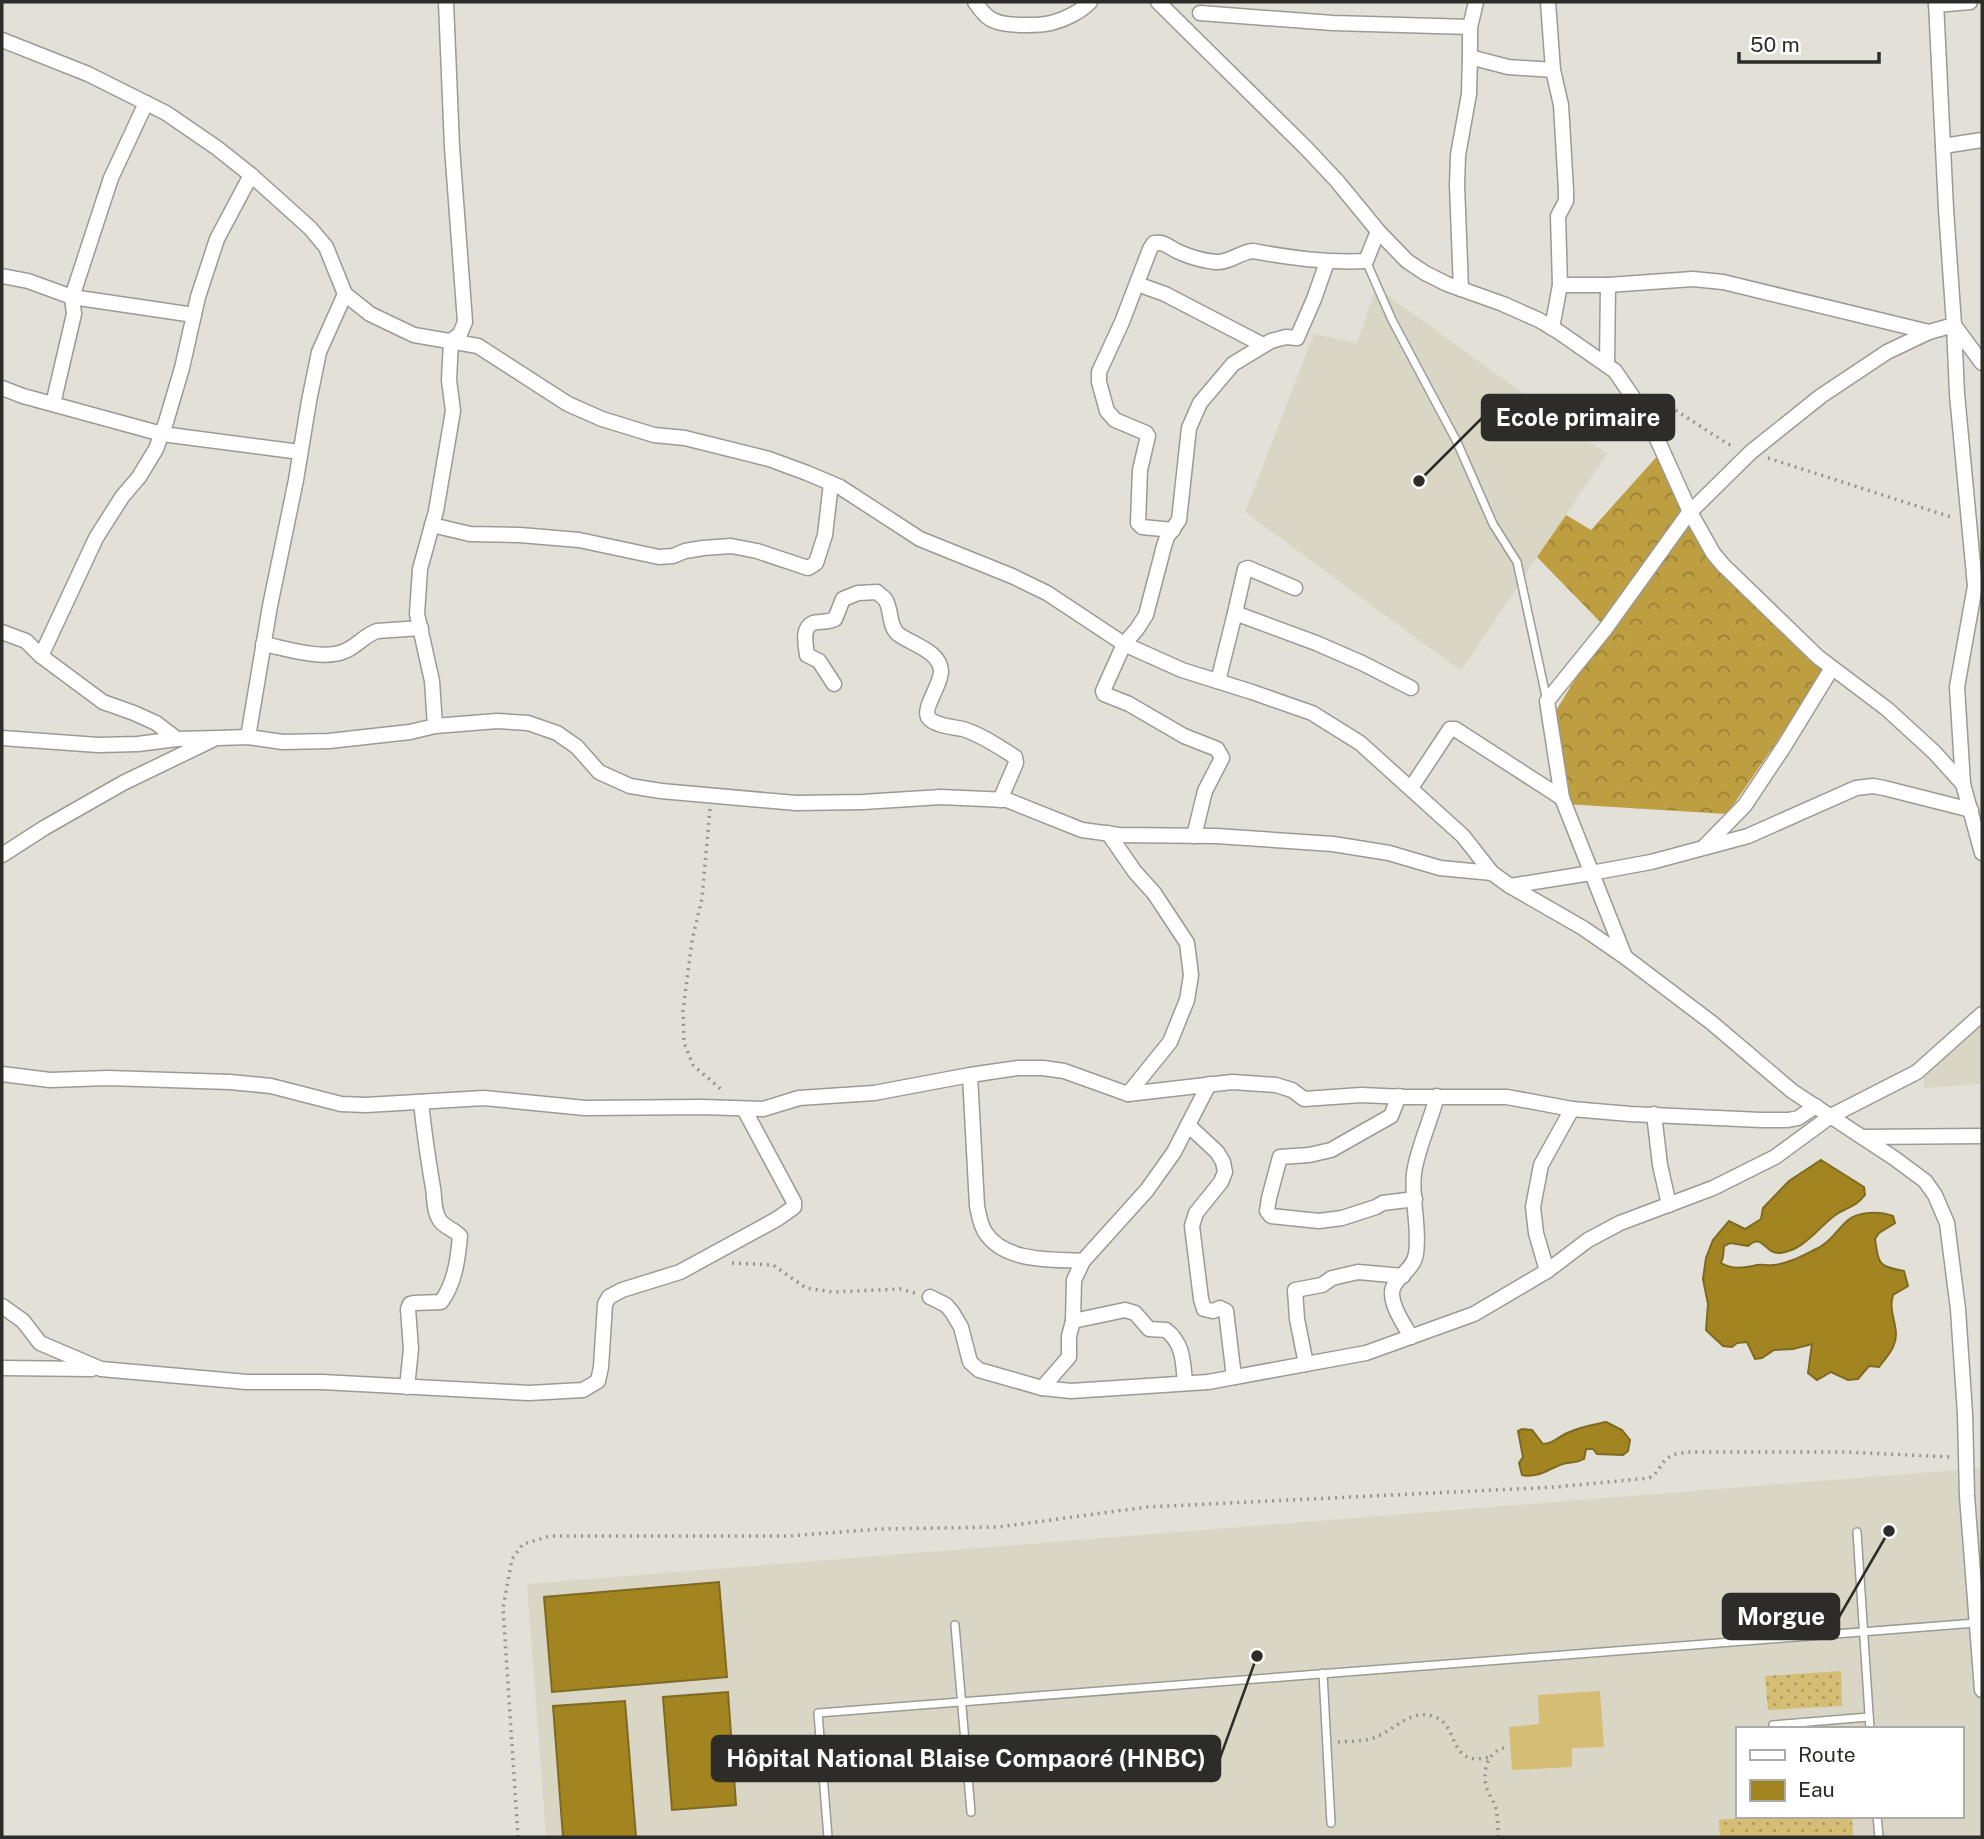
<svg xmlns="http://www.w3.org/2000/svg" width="1984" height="1839" font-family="'Public Sans',sans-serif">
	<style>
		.built { fill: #dad6c6; fill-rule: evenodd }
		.grass { fill: url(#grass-dots) }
		.forest { fill: url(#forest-crowns) }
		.park { fill: #d6bd74 }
		.water { fill: #a28420; stroke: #7f6a22; stroke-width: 2 }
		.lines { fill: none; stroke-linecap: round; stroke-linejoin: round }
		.lane-casing { stroke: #9d9a93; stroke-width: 10 }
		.street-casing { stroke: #9d9a93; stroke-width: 17 }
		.path { stroke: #97958f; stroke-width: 3.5; stroke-dasharray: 2 5; stroke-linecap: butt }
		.lane { stroke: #fff; stroke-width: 7 }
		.street { stroke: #fff; stroke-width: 14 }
		.leader { fill: none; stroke: #2d2c28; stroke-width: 2.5 }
		.callout-dot { fill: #2d2c28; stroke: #fff; stroke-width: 2.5 }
		.callout { fill: #2d2c28; stroke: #2d2c28; stroke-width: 2.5 }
		.callout-label { font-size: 24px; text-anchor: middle; font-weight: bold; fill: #fff }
	</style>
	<defs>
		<pattern id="grass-dots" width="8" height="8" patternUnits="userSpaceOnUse" patternTransform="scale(1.75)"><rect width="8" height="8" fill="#d6bd74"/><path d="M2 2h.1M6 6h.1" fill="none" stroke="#ae9a5f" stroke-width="1.8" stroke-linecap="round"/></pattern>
		<pattern id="forest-crowns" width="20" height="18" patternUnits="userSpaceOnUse" patternTransform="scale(1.75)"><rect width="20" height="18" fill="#bd9e40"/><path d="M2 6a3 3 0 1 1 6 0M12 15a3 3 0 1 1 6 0" fill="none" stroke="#9a8136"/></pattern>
	</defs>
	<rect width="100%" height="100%" fill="#e3e0d8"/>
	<g class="built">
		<polygon points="1376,287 1607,454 1461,671 1245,512 1314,334 1357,343"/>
		<polygon points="1982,1015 1982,1084 1924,1088 1924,1065"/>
		<path d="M1982,1468V1837H546L527,1584ZM1737,1729H1961V1816H1737Z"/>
	</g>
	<g class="grass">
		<polygon points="1841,1671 1842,1706 1768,1710 1765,1676"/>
		<polygon points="1765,1816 1852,1816 1853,1837 1720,1837 1719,1820"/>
	</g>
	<polygon class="forest" points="1660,453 1710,557 1826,670 1727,814 1565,804 1545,729 1606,628 1537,557 1566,515 1591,530"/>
	<polygon class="park" points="1600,1691 1604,1747 1572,1748 1572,1767 1512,1770 1509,1727 1539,1724 1538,1695"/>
	<g class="water">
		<path d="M1821,1160L1864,1187L1865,1195C1854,1209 1847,1206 1834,1216C1818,1228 1803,1251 1780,1253C1765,1255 1763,1232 1748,1246L1730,1243L1724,1246L1723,1257L1721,1263C1733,1270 1744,1268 1757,1265C1763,1264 1768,1266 1773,1265C1787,1264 1802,1256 1814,1250C1830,1243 1835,1232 1847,1221C1857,1211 1880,1211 1893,1216L1895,1223L1879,1233L1875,1239C1879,1265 1878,1266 1904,1271L1908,1286L1893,1295C1887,1314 1902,1329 1893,1347C1890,1354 1883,1361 1879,1367L1869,1366L1858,1379L1848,1380L1831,1372L1817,1380L1808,1373L1812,1344L1793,1349L1774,1350L1762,1358L1755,1359L1747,1342L1737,1343L1732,1347L1723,1346L1706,1330L1708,1304L1703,1279L1706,1258L1713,1240L1729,1221L1745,1229L1761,1219L1763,1208L1789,1181Z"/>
		<path d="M1606,1422L1622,1430L1630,1440L1628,1451L1623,1455L1597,1454L1593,1449H1586L1584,1459C1577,1463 1574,1462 1567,1463C1551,1466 1540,1479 1522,1475L1519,1463L1523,1457L1518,1431L1522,1429L1532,1430L1543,1444C1553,1444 1557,1438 1565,1434C1578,1427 1592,1425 1606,1422Z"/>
		<polygon points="719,1582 727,1677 552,1692 544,1597"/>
		<polygon points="728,1692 736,1805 672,1810 663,1697"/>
		<polygon points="625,1701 636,1837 563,1837 553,1706"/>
	</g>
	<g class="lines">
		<defs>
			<g id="lane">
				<polyline points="1366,261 1392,320 1457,442 1493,524 1517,562 1547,701"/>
				<polyline points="1857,1532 1870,1729"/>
				<polyline points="955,1625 971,1812"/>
				<polyline points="1323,1673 1331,1823"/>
				<polyline points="1773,1729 1773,1725 1869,1717"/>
				<polyline points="1877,1816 1879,1837"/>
				<polyline points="828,1837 818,1713 1976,1623"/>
			</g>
			<g id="street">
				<path d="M975,2C980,9 986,18 995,21C1006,26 1038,26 1051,23C1064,20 1080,12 1090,2"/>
				<polyline points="1158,2 1306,148 1337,181 1378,231 1407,261 1425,273 1447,284 1503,304 1539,320 1559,332 1615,371 1649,421 1690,512 1713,553 1723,565 1818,657 1887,709 1934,752 1963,784"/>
				<polyline points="1548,2 1553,70"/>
				<polyline points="1936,2 1946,209 1954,325 1957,394 1975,586 1957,687 1963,784 1982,853"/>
				<polyline points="1936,5 1970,2"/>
				<polyline points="1200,13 1333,23 1470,27"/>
				<polyline points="2,40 88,74 166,113 217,148 251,175 310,228 326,247 345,294 370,314 414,335 478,346 568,404 602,419 654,435 685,438 769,459 807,473 840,487 920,539 1012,576 1047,593 1124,644 1182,670 1252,692 1312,713 1360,743 1463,836 1492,873"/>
				<polyline points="1470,57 1470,27 1476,2"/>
				<polyline points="1943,146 1982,140"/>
				<polyline points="2,276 28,281 72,297 111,178 146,103"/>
				<polyline points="1137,284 1165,294 1263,345"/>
				<polyline points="1560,285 1608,285 1693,279 1723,282 1929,332"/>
				<polyline points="1461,289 1457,185 1458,155 1469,94 1470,57 1508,67 1553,70 1561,105 1566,190 1566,201 1558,216 1560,285 1552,328"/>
				<polyline points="1607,365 1608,285"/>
				<polyline points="2,388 23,396 162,434 300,452"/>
				<polyline points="53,404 74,314 72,297 194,315"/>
				<polyline points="432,525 470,534 520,535 579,540 659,557 673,556 685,551 703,548 731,546 757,551 808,568 816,563 825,535 831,483"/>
				<path d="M1173,530L1142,527L1138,523L1140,470L1148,436L1146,433L1115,420L1107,411L1099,382V372L1122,322L1150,249L1154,243C1165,241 1169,248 1179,252C1190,257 1205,261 1216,262C1229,263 1240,252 1253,251C1291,258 1327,263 1366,261L1378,231"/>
				<polyline points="1235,613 1245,569 1248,568 1295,588"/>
				<polyline points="2,632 26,641 41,656 103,702 134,713 156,723 177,739"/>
				<path d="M263,644C285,648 323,661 345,651C357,646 365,635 377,631L421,628"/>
				<polyline points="41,656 96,538 122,497 139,477 156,449 166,422 182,368 198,297 217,239 251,175"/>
				<polyline points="1218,681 1235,613 1316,643 1362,663 1411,688"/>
				<path d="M834,684L819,661L807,655C806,646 801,628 813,623C819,621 826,623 835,619L843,599L858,593L877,592C880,595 883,597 885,599C892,609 888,625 898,634C911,644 941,651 941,672C941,684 923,708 928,717C934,726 954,727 963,729C982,735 999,747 1015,757L1016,763L1000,800"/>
				<polyline points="435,726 432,681 417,614 420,569 436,511 453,411 449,380 451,341 460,334 465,322 452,147 446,2"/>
				<polyline points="248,737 270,606 296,480 309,401 319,352 345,294"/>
				<polyline points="2,738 98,745 138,744 177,739 218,738 248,737 283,742 329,741 410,732 435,726 497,721 528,723 557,733 577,747 599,772 630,786 661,791 796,803 863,802 941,797 1007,800 1082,830 1119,835 1216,836 1333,844 1389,853 1440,868 1492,873 1510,886 1583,928 1625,957 1712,1023 1792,1091 1894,1158 1925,1181 1935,1195 1947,1223 1958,1309 1965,1414 1967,1496 1982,1690"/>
				<polyline points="1411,788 1450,729 1455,729 1562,798"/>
				<polyline points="1108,833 1135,872 1154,893 1187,943 1191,975 1187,1000 1170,1042 1128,1094"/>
				<polyline points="1194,836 1205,791 1222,758 1217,749 1184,736 1129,704 1104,694 1103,691 1124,644 1137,629 1146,615 1164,546 1167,537 1179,520 1189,428 1200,403 1233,364 1271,341 1286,337 1297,338 1314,299 1327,262"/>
				<polyline points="1705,846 1745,805 1783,748 1832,668"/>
				<polyline points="2,855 44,828 123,783 212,740"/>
				<polyline points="1510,886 1591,873 1651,862 1748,836 1856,788 1873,786 1884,788 1971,810"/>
				<polyline points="1625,957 1562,798 1547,701 1606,628 1688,514 1751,452 1821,396 1887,352 1929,332 1954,325 1982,363"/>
				<polyline points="2,1074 50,1080 108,1078 230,1082 271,1086 341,1104 366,1105 484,1098 585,1108 702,1107 763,1109 799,1098 874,1093 970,1075 1018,1068 1043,1068 1064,1071 1128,1094 1232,1082 1276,1085 1292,1090 1304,1099 1361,1095 1406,1097 1507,1097 1572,1109 1630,1114 1761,1120 1788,1120 1798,1118 1816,1106"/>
				<path d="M970,1075L977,1206C979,1215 980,1224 985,1232C1005,1263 1052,1259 1083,1261"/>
				<polyline points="1399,1096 1391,1116 1331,1150 1309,1155 1280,1157 1269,1198 1267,1211 1271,1216 1319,1221 1342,1218 1376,1207 1383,1203 1415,1199"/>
				<polyline points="1654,1114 1660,1165 1669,1205"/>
				<polyline points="1188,1125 1217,1152 1223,1162 1225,1172 1221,1182 1196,1213 1192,1226 1201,1299 1204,1309 1213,1311 1220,1308 1226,1311 1234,1377"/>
				<polyline points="1862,1137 1982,1136"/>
				<polyline points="1547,1271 1536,1233 1533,1207 1541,1165 1572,1109"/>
				<polyline points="930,1297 946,1305 952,1312 961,1327 970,1362 979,1370 1042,1388 1071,1391 1208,1382 1366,1353 1474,1314 1547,1271 1588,1240 1620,1223 1713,1188 1775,1157 1831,1116 1917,1072 1982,1014"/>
				<polyline points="2,1306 23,1321 40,1343 101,1369 247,1382 322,1382 529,1393 583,1390 598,1381 601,1367 605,1304 609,1297 622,1290 680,1272 777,1219 794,1207 794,1202 744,1109"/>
				<path d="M1073,1321L1125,1310L1135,1313L1149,1329L1166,1330C1184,1344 1183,1363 1185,1383"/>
				<path d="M1411,1337C1404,1324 1392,1308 1392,1293C1392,1278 1413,1272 1416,1254C1420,1228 1411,1200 1414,1173C1417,1150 1431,1120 1437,1096"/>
				<polyline points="1306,1364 1297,1319 1295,1290 1322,1285 1332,1278 1358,1272 1403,1276"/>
				<polyline points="2,1368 92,1369"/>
				<path d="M407,1387L411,1349L408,1309L410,1304L414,1303L441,1302C455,1283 458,1259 460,1236C454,1229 443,1227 439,1219C433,1209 435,1199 433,1188C428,1159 424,1131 421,1102"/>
				<polyline points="1042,1388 1069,1357 1069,1336 1073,1321 1074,1280 1083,1261 1147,1190 1174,1152 1209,1084"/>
			</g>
		</defs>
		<use href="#lane" class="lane-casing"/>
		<use href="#street" class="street-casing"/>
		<g class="path">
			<polyline points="1652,395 1728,444 1734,446"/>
			<polyline points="1768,458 1954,518"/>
			<polyline points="710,809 702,898 692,941 683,1010 684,1043 693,1065 723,1091"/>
			<polyline points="732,1263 773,1265 806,1288 833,1292 900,1289 915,1293"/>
			<path d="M1338,1742C1349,1741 1365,1742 1376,1737C1395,1729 1412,1708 1435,1717C1460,1726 1447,1768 1490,1757"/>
			<path d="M518,1837L503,1608L512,1559L523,1544L550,1536H789L879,1529L999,1527L1147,1507L1556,1487L1649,1478C1660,1473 1660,1461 1671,1456C1676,1453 1684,1453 1690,1452H1845L1951,1457"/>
			<path d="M1498,1837C1498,1828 1498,1818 1496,1809C1495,1802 1489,1796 1487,1789C1481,1770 1488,1749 1509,1747"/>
		</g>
		<use href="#lane" class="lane"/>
		<use href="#street" class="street"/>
	</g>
	<path class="leader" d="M1419 481L1482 418M1889 1531L1839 1617M1257 1656L1220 1758"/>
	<g class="callout-dot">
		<circle cx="1419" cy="481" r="7"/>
		<circle cx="1889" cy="1531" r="7"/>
		<circle cx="1257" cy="1656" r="7"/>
	</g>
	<g class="callout">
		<rect x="1482" y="395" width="192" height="45" rx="7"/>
		<rect x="1723" y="1594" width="116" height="45" rx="7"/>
		<rect x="712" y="1736" width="508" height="45" rx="7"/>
	</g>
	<g class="callout-label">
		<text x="1578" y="426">Ecole primaire</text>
		<text x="1781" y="1625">Morgue</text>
		<text x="966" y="1767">Hôpital National Blaise Compaoré (HNBC)</text>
	</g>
	<rect width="1984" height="1839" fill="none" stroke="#2d2c28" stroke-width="7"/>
	<rect x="1736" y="1727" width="228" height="91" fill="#ffffff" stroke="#ababa9" stroke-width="2"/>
	<rect x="1750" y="1750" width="35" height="10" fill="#ffffff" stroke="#ababa9" stroke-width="2"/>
	<text x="1798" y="1762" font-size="21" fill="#2d2c28">Route</text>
	<rect x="1750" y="1780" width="35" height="21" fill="#a28420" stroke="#ababa9" stroke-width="2"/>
	<text x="1798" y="1797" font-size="21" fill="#2d2c28">Eau</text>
	<path d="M1739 52v10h140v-10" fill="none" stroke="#2d2c28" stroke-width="3.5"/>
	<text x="1750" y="52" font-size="21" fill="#2d2c28" stroke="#ffffff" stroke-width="5" paint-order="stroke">50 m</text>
</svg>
